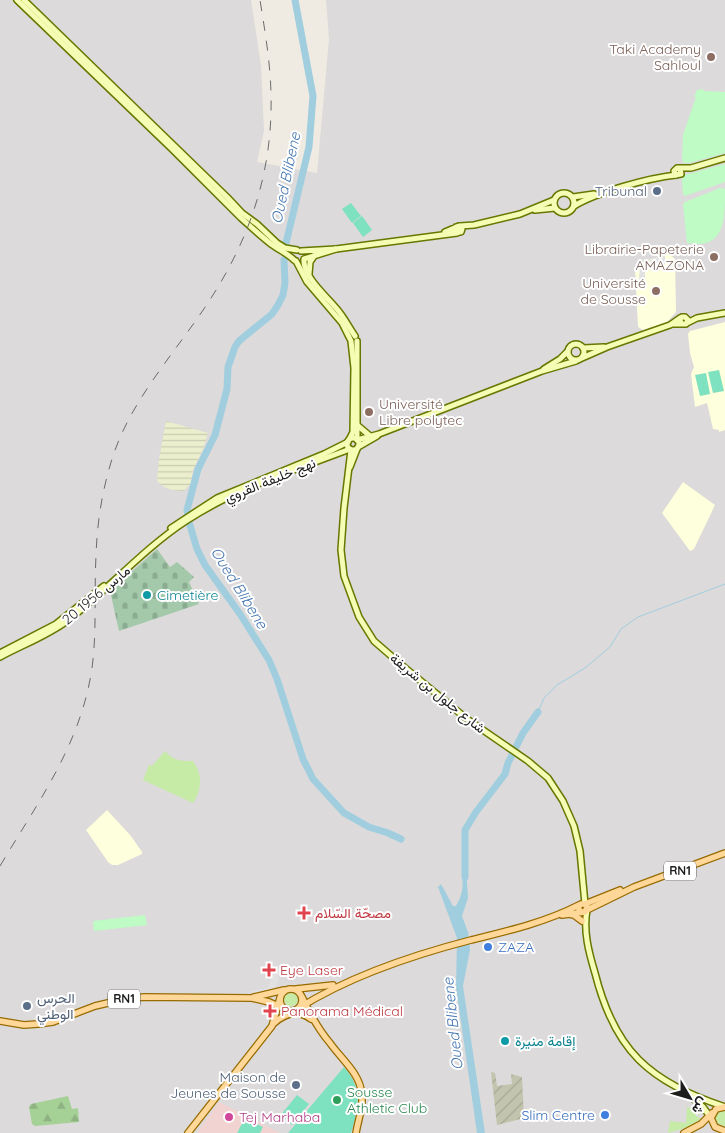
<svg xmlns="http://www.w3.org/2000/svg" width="725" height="1133" font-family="Quicksand,Vazirmatn,sans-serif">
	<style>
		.residential { fill: #dcdada }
		.commercial { fill: #f1d4d1 }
		.education { fill: #feffdc }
		.construction { fill: url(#construction-furrows) }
		.farmland { fill: url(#farmland-rules) }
		.grass { fill: #c6eba7 }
		.forest { fill: url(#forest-firs) }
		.cemetery { fill: url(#cemetery-stones) }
		.park { fill: #befbc5 }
		.pitch { fill: #7ee1bf }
		.parking { fill: #e1e1e1 }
		.water { fill: #a1cedf }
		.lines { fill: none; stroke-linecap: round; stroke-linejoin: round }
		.stream { stroke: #a1cedf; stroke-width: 1 }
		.river { stroke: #a1cedf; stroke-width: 7 }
		.secondary-casing { stroke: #677801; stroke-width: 8 }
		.primary-casing { stroke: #976b00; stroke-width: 8 }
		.secondary { stroke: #f5fcb4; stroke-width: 5 }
		.primary { stroke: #ffd798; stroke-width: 5.5 }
		.rail { stroke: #6b6b6b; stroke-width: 1; stroke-dasharray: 10 10; stroke-linecap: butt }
		.education-dot { fill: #8d6e63; stroke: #fff; stroke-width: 2 }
		.service-dot { fill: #5c6f8a; stroke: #fff; stroke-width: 2 }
		.culture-dot { fill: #0f9aa8; stroke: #fff; stroke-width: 2 }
		.health-dot { fill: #e0444e; stroke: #fff; stroke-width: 2 }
		.shop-dot { fill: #3f7fe0; stroke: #fff; stroke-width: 2 }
		.leisure-dot { fill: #2e9e5b; stroke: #fff; stroke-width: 2 }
		.hotel-dot { fill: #d1479c; stroke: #fff; stroke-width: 2 }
		.labels { text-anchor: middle; stroke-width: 4; stroke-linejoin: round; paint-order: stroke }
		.shield { fill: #fff; stroke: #616161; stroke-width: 1 }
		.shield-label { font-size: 12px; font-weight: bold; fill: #1d1d1d }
		.education-label { font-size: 14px; fill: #785e54; stroke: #fff; text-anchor: end }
		.service-label { font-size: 14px; fill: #4e5e75; stroke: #fff; text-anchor: end }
		.street-label { font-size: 14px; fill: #1d1d1d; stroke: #fff }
		.culture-label { font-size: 14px; fill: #0d838f; stroke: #fff; text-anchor: start }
		.health-label { font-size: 14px; fill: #be3a42; stroke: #fff; text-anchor: start }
		.shop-label { font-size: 14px; fill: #366cbe; stroke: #fff; text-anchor: start }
		.leisure-label { font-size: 14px; fill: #27864d; stroke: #fff; text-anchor: start }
		.hotel-label { font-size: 14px; fill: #b23c85; stroke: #fff; text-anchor: start }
		.water-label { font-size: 15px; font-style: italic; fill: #4677b1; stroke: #fff }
	</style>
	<defs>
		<pattern id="construction-furrows" width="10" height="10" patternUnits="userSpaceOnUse" patternTransform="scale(1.25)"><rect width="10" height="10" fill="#c3c4ae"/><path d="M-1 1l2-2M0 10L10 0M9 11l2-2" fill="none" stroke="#a7a895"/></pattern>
		<pattern id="farmland-rules" width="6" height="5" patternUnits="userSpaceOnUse" patternTransform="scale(1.25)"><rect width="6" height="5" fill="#ebefcd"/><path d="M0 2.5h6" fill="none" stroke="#c9ccb0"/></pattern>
		<pattern id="forest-firs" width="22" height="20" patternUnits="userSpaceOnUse" patternTransform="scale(1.25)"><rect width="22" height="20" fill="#a5d096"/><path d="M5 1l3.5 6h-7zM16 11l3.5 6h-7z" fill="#8eb281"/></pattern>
		<pattern id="cemetery-stones" width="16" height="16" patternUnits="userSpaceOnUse" patternTransform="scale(1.25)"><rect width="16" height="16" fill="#a3c9aa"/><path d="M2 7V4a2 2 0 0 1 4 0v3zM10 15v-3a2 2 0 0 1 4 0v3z" fill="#8cac92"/></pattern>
	</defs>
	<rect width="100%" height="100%" fill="#efebe3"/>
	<polygon class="residential" points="0,0 251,0 261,65 264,131 257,162 317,173 329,39 326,0 725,0 725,1133 0,1133"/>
	<polygon class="commercial" points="219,1102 280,1133 197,1133"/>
	<g class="education">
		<polygon points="669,254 675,259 676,312 666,323 643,330 638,327 635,269 639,263"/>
		<polygon points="725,322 725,430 719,432 719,430 713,429 707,403 695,407 691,374 694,367 690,353 688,334 690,331"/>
		<polygon points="683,482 715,505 694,549 690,551 662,513"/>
		<polygon points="107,810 131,836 142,852 142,854 118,865 112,865 108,862 86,830"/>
	</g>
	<polygon class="construction" points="491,1072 495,1073 497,1086 512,1084 511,1074 522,1077 524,1118 497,1125"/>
	<polygon class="farmland" points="166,421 208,433 203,449 193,470 191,483 184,491 172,490 164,487 157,481 159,459"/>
	<g class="grass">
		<path d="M165,751C173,761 181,761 193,761C203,775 202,789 193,803L143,780L149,765L152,766Z"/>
		<circle cx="291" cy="999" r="7"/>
		<polygon points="687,1107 700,1111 702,1113 696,1114 696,1116 701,1118 692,1126 668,1133 670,1121 686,1123"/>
		<polygon points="720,1110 725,1110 725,1126 720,1125 715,1121 716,1114"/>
	</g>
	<polygon class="forest" points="68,1096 72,1109 78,1108 79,1122 35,1126 32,1124 29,1107 31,1104"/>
	<polygon class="cemetery" points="157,549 170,567 177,562 194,577 189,582 199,604 119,631 110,591"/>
	<g class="park">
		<polygon points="703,89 704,91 725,92 725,153 689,163 684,163 682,159 683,135 696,97 694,97 697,90"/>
		<polygon points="725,164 725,182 685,196 683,194 682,179 685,175"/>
		<path d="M720,188L725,189C725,220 725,250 687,243L683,204L685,202Z"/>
		<polygon points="145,915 147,925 94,931 93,921"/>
	</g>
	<g class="pitch">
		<polygon points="351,203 361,216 352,223 342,209"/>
		<polygon points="362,216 372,230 363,237 353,223"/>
		<polygon points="719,370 724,391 713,393 708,372"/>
		<polygon points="706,373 710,394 700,396 695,375"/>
		<path d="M344,1067C363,1089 359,1107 351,1133H288Z"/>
		<polygon points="297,1095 309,1104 292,1125 280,1116"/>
		<polygon points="245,1118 263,1127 260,1133 237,1133"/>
	</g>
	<g class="parking">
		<polygon points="665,255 665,264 645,270 645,280 639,281 640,264"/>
		<polygon points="277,968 281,968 276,988 252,994 252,991 267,988"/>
	</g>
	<path class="water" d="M462,869H466L468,898L462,916L468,932L470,950L463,986L485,1133H477L456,987L457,938L438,887L441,884L453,906H456C464,893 463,884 462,869Z"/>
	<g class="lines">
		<polyline class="stream" points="538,712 544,698 557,685 585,668 610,647 621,629 638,617 725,584"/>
		<g class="river">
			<polyline points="286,243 309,147 313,96 295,0"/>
			<polyline points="284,260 285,283 283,295 278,305 272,314 239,341 235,347 228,367 227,389 215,435 198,469 187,510 189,522 197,549 205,565 240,614 269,660 277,679 303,759 313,779 344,813 369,827 388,833 401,839"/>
			<polyline points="465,877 465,830 476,812 505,774 508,763 523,733 538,712"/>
		</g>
		<defs>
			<g id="secondary">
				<path d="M17,0L171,148L241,218C251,227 261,236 271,244C279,250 287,253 294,260"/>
				<polyline points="24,0 227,197 242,213 257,224 277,243 285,248 297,250"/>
				<polyline points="680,169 681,174 675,175 674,171 677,168 691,168 725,158"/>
				<circle cx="564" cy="203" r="10"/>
				<polyline points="573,197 594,194"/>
				<path d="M574,206C597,192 649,178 676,175"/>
				<polyline points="535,210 555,208"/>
				<polyline points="460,226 474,225 520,214 554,200"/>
				<polyline points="445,232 459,226 462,229 461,232 456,232 456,227"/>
				<polyline points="336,249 457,233"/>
				<path d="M301,251L336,249L304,259C302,277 330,299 340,313C346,321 350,329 355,336"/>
				<polyline points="296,261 307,282 342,323 350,339"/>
				<polyline points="309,274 310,262 314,256"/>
				<polyline points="687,323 697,318 725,313"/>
				<polyline points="673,324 686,324 688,320 685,317 682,317 680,319 681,324"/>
				<polyline points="357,341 357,440 379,434 542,371 576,361"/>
				<circle cx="576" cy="352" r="8"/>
				<polyline points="583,348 604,347"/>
				<polyline points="582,358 607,347 670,325 680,318"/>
				<polyline points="544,369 560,359 567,352"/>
				<polyline points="357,425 370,436"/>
				<circle cx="353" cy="444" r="6"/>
				<polyline points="349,440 353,432 354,368 351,341"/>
				<polyline points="358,447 377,436"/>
				<polyline points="351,450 344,508 341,550 344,576 359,617 374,641 404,667 467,719 528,761 548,778 563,801 574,826 580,851 585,904"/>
				<polyline points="350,467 357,449"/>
				<polyline points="171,528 217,498 324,454 348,442"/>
				<polyline points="0,653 56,624 104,586"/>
				<path d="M0,657C22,645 47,636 67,621C108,590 143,549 186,521C236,488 295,470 350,449"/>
				<path d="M587,910C583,931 589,953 595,973C615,1052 649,1081 725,1107"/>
				<polyline points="690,1096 703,1107 711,1118"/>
			</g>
			<g id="primary">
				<polyline points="585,904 620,890"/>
				<polyline points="587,910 634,887 725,853"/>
				<polyline points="569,914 574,915 582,921"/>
				<polyline points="562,915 585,912 587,907 585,904 581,904 579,906 579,910 581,912"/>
				<circle cx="291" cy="1000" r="11"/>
				<polyline points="296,989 333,985"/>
				<polyline points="254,997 284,990"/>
				<path d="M302,997C310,1014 318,1029 330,1043C342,1060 360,1073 362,1095C363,1109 358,1120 356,1133"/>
				<path d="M299,1008C350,976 413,955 471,940C508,931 546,922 579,905"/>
				<polyline points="0,1021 24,1025 38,1024 53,1022 95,1006 125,999 144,997 252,998 269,1002 283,1008"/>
				<path d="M273,1024C285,1013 298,1009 311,1019"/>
				<polyline points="725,1107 716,1109 711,1118 715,1127 725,1131"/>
				<polyline points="188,1133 272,1026 280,998"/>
				<polyline points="684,1133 701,1124 712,1113"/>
			</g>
		</defs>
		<use href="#secondary" class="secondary-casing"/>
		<use href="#primary" class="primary-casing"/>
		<use href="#secondary" class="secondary"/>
		<use href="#primary" class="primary"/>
		<path class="rail" d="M0,866C38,802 81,744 92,668C97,631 94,593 96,556C97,523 102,491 112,459C129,405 167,362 199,316C251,242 277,165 270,74C268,49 264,25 260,0"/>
	</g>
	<g class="education-dot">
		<circle cx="711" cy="57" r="5"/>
		<circle cx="714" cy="257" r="5"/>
		<circle cx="656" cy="291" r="5"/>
		<circle cx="369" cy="412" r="5"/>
	</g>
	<g class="service-dot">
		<circle cx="657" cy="191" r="5"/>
		<circle cx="27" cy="1006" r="5"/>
		<circle cx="296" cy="1085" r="5"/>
	</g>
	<g class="culture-dot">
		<circle cx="147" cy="595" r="5"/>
		<circle cx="505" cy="1041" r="5"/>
	</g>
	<g class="health-dot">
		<path d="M301.5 905.5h5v5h5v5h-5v5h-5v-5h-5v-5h5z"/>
		<path d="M266.5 962.5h5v5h5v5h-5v5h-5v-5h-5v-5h5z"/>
		<path d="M267.5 1003.5h5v5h5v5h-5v5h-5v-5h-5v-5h5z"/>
	</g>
	<g class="shop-dot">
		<circle cx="488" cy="947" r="5"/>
		<circle cx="605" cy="1115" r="5"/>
	</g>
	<circle class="leisure-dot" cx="337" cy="1100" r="5"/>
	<circle class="hotel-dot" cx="229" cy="1117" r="5"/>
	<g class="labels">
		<g class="shield">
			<rect x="664" y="861.5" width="32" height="19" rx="4"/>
			<rect x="108" y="989.5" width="32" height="19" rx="4"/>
		</g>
		<g class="shield-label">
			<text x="680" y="875">RN1</text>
			<text x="124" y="1003">RN1</text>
		</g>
		<g class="education-label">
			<text x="701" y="54">Taki Academy<tspan x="701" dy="16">Sahloul</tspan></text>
			<text x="704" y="254">Librairie-Papeterie<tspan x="704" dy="16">AMAZONA</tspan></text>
			<text x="646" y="288">Université<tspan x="646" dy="16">de Sousse</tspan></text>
			<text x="379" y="409" text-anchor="start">Université<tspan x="379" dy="16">Libre polytec</tspan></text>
		</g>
		<g class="service-label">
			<text x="647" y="196">Tribunal</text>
			<text x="37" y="1003" text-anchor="start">الحرس<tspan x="37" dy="16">الوطني</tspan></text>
			<text x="286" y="1082">Maison de<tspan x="286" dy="16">Jeunes de Sousse</tspan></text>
		</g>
		<g class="street-label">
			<text transform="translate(270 480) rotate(-22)" y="5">نهج خليفة القروي</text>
			<text transform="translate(96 595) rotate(-40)" y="5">20 مارس 1956</text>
			<text transform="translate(438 693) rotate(39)" y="5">شارع جلول بن شريفة</text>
		</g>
		<g class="culture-label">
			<text x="157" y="600">Cimetière</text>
			<text x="515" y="1046">إقامة منيرة</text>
		</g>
		<g class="health-label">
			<text x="315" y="918">مصحّة السّلام</text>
			<text x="280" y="975">Eye Laser</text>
			<text x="281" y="1016">Panorama Médical</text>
		</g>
		<g class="shop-label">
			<text x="498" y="952">ZAZA</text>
			<text x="595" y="1120" text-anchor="end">Slim Centre</text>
		</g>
		<g class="leisure-label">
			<text x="347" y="1097">Sousse<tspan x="347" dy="16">Athletic Club</tspan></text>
		</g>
		<g class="hotel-label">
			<text x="239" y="1122">Tej Marhaba</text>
		</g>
		<g class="water-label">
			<text transform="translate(286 178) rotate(-78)" y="5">Oued Blibene</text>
			<text transform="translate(239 588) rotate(58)" y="5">Oued Blibene</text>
			<text transform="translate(453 1024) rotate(-96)" y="5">Oued Blibene</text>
		</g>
	</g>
	<g transform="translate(690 1098) rotate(128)" stroke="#ffffff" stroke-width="4" paint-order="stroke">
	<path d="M0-4L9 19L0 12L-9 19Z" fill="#1d1d1d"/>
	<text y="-8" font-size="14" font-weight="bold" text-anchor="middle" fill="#1d1d1d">ش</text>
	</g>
</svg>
